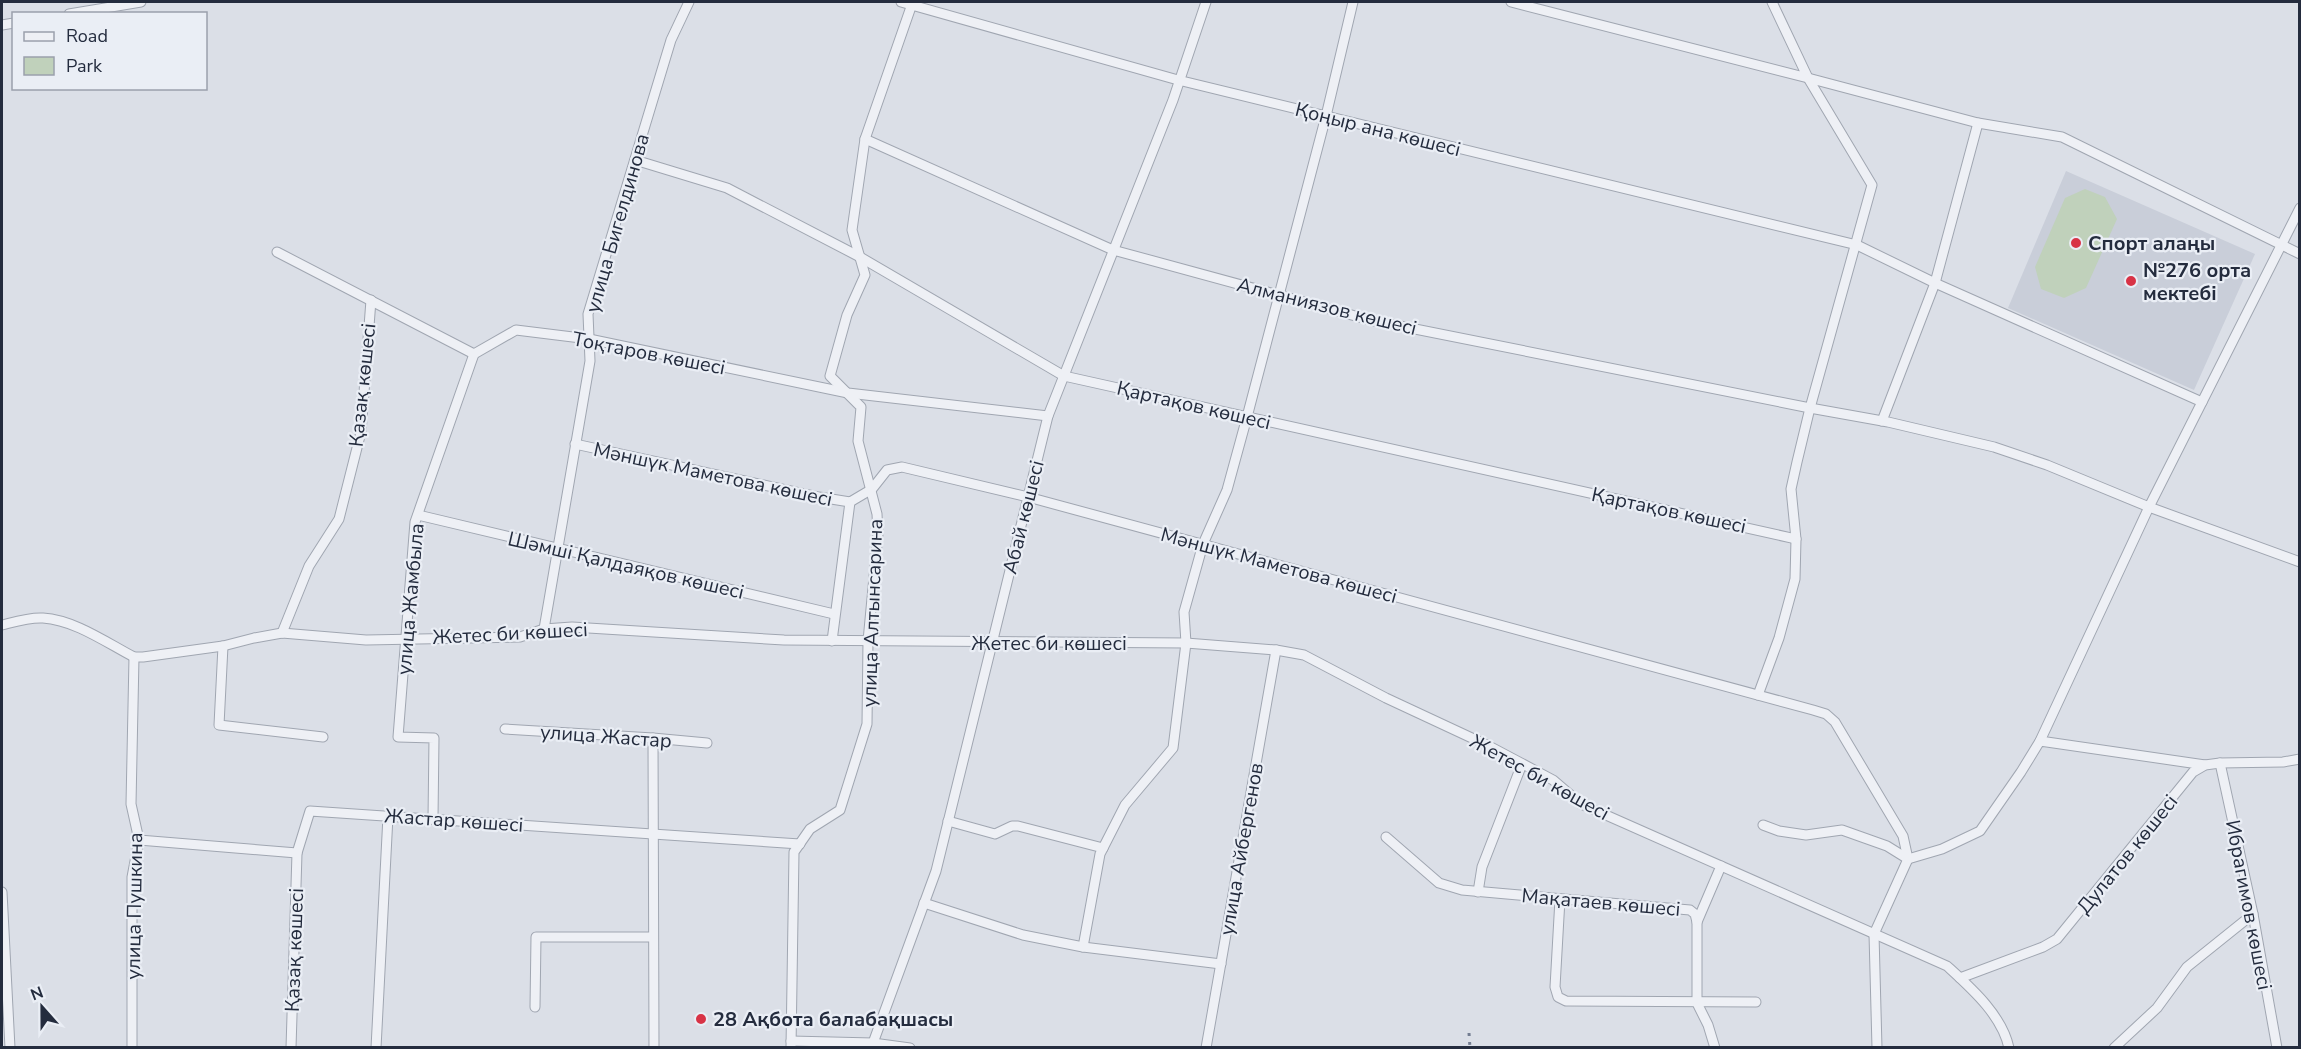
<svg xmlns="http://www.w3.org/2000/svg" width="2301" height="1049" font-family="'Nunito Sans',sans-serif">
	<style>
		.built { fill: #c9ced9 }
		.green { fill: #c0d1bb }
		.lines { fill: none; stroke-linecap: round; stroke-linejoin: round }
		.minor-casing { stroke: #a0a6b1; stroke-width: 11 }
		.minor { stroke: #eef0f5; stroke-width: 9 }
		.rail { stroke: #737d91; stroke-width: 3; stroke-dasharray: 3 6; stroke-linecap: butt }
		.poi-dot { fill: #d83346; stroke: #eaeef5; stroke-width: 2 }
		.labels { text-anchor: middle; stroke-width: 4.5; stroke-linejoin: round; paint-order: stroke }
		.street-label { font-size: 20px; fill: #242c3e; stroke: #eaeef5 }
		.poi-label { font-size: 20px; font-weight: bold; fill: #242c3e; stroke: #eaeef5; text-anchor: start }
	</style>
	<rect width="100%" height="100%" fill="#dbdfe7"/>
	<polygon class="built" points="2066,171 2255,254 2194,390 2008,308"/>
	<polygon class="green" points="2085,189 2105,197 2117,219 2086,288 2064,298 2041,289 2035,267 2065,198"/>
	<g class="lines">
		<defs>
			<g id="minor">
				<polyline points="901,2 1178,80 1857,245 1935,283 2202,402"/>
				<polyline points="1511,2 1808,78 1772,2"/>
				<polyline points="69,14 141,2"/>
				<polyline points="2,25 14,23"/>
				<polyline points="1808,78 1978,123 2062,137 2300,254"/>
				<polyline points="865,139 1113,250 1370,320 1810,408 1888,422 1994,447 2047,465 2149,507 2300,208"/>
				<polyline points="635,160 727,188 860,257 1064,376 1796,539"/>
				<polyline points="277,252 474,354 516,330 589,339 848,393 1048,416"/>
				<polyline points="1882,421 1935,283 1978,123"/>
				<polyline points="575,444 819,497 850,502 872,489 887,470 902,467 1028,497 1813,710 1826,714 1835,722 1903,836 1908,859"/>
				<polyline points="418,515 834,614"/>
				<path d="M2,625C14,622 30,617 43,618C75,620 107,643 134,657H143L223,646L254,638L282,633L366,640L520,637L544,629L572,627L784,640L1186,643L1276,650L1304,655L1386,698L1489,746L1553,780L1581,804L1947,966C1971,988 2002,1015 2009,1048"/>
				<polyline points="544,629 590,361 588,314 671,40 689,2"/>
				<polyline points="282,633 309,566 339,519 361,432 371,300"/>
				<polyline points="832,641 850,502"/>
				<polyline points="223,646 219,725 323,737"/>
				<polyline points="1758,695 1779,638 1795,579 1796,539 1791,489 1797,462 1810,408 1872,185 1808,78"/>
				<polyline points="505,729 653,738 707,743"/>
				<polyline points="653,738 654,1048"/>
				<polyline points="2040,741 2149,507 2300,562"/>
				<polyline points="2220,763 2253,914 2277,1048"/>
				<polyline points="433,819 434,738 398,737 415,522 474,354"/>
				<polyline points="948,821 995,834 1012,826 1018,826 1103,848"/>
				<polyline points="1763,825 1779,831 1806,835 1842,830 1887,846 1908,859"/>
				<polyline points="1386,837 1439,883 1462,890 1690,910 1695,914 1697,922 1697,1003 1708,1025 1715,1048"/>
				<polyline points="139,840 297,853 310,811 800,844"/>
				<polyline points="1908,859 1942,849 1980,831 2021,772 2040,741 2205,765"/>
				<polyline points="2,892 10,1048"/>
				<polyline points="1478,892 1482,867 1522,764"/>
				<polyline points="1560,899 1555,987 1558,997 1566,1001 1756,1002"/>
				<polyline points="924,903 1023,935 1083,947 1221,964"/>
				<polyline points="1697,922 1721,866"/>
				<polyline points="1083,947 1100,854 1125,805 1173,748 1186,643 1184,612 1203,544 1227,490 1247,417 1326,116 1353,2"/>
				<polyline points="1960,978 2043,947 2057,939 2193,772 2205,765 2220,763 2283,762 2300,759"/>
				<polyline points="535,1007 536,937 653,937"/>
				<polyline points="791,1041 873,1043 910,1048"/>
				<polyline points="873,1043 936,871 1048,416 1173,100 1206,2"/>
				<polyline points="132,1048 132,877 139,840 131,804 134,657"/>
				<polyline points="291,1048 297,853"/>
				<polyline points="376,1048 388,816"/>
				<polyline points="791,1048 794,852 810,829 840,810 867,724 868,641 878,534 877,514 858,441 861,407 830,376 847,315 865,275 852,230 865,139 912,4"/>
				<polyline points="1206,1048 1276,650"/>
				<polyline points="1877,1048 1874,934 1908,859"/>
				<polyline points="2114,1048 2157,1008 2187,967 2253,914"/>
			</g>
		</defs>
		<use href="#minor" class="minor-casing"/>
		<use href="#minor" class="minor"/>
		<polyline class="rail" points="1469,1033 1470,1048"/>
	</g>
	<g class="poi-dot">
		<circle cx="2076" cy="243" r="6"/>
		<circle cx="2131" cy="281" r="6"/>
		<circle cx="701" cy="1019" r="6"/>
	</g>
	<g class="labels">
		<g class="street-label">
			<text transform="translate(1378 129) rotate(14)" y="7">Қоңыр ана көшесі</text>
			<text transform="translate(617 223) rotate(-74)" y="7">улица Бигелдинова</text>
			<text transform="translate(1327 306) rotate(14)" y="7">Алманиязов көшесі</text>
			<text transform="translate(649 353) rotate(11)" y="7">Тоқтаров көшесі</text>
			<text transform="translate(362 385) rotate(-84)" y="7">Қазақ көшесі</text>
			<text transform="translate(1194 405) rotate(13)" y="7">Қартақов көшесі</text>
			<text transform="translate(713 474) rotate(12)" y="7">Мәншүк Маметова көшесі</text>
			<text transform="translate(1669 510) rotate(12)" y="7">Қартақов көшесі</text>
			<text transform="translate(1023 517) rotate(-76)" y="7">Абай көшесі</text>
			<text transform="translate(626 565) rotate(13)" y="7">Шәмші Қалдаяқов көшесі</text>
			<text transform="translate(1279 565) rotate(15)" y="7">Мәншүк Маметова көшесі</text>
			<text transform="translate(410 599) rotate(-85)" y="7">улица Жамбыла</text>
			<text transform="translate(872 613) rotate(-88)" y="7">улица Алтынсарина</text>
			<text transform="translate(510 633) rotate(-3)" y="7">Жетес би көшесі</text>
			<text x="1049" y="650">Жетес би көшесі</text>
			<text transform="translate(606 736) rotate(4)" y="7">улица Жастар</text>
			<text transform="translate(1540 777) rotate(29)" y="7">Жетес би көшесі</text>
			<text transform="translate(454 820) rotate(4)" y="7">Жастар көшесі</text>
			<text transform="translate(1241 849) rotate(-80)" y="7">улица Айбергенов</text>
			<text transform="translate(2127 854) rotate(-51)" y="7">Дулатов көшесі</text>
			<text transform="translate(1601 902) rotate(5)" y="7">Мақатаев көшесі</text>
			<text transform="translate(2249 905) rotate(79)" y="7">Ибрагимов көшесі</text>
			<text transform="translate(134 906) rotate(-89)" y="7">улица Пушкина</text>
			<text transform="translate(294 950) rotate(-88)" y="7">Қазақ көшесі</text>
		</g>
		<g class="poi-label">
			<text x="2088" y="250">Спорт алаңы</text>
			<text x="2143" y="277">№276 орта<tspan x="2143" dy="23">мектебі</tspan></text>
			<text x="713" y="1026">28 Ақбота балабақшасы</text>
		</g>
	</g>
	<rect width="2301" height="1049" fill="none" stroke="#242c3e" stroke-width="6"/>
	<rect x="12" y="12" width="195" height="78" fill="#eaeef5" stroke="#9ba0ac" stroke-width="1.5"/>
	<rect x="24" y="32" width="30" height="9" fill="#eef0f5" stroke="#9ba0ac" stroke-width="1.5"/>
	<text x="66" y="42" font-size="18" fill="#242c3e">Road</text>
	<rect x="24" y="57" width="30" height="18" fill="#c0d1bb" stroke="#9ba0ac" stroke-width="1.5"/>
	<text x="66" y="72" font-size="18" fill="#242c3e">Park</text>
	<g transform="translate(42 1007) rotate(339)" stroke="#eaeef5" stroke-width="4.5" paint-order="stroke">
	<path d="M0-4.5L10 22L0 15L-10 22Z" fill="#242c3e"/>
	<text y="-9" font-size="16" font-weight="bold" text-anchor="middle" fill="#242c3e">N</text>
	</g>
</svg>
